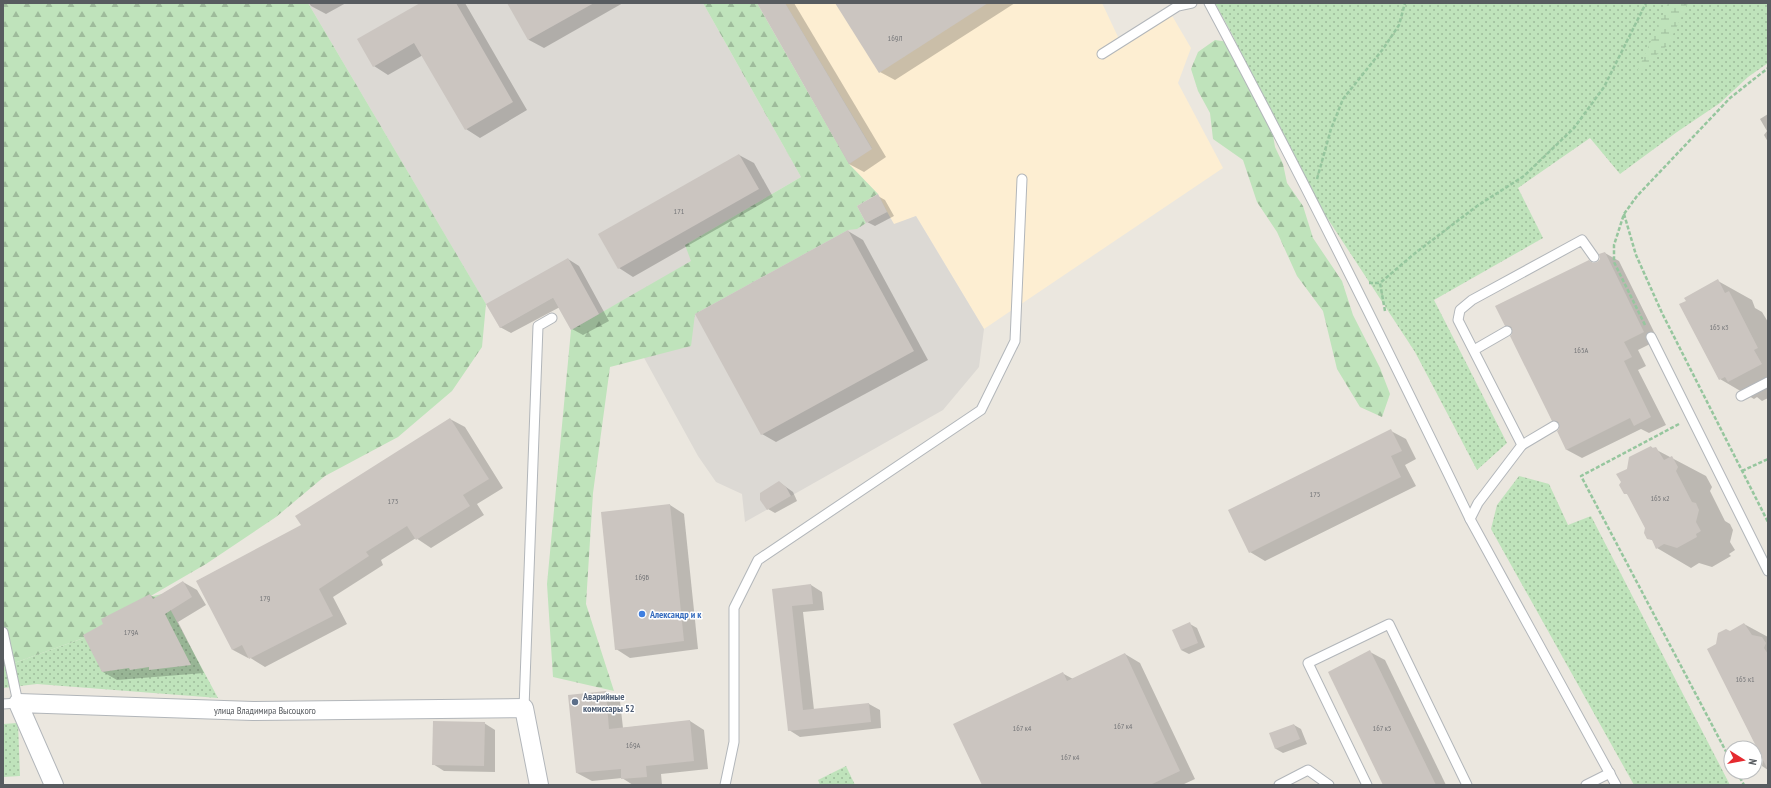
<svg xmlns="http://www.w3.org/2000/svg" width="1771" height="788" font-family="'PT Sans Narrow',sans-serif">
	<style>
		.commercial { fill: #fdeed2 }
		.industrial { fill: #dcd9d4 }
		.green { fill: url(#green-dots) }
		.forest { fill: url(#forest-firs) }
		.wetland { fill: url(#wetland-marsh) }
		.shadow { fill: #0003 }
		.building { fill: #cbc5c0 }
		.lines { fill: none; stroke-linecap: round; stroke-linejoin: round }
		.service-casing { stroke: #b2b6ba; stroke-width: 11 }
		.minor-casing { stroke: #b2b6ba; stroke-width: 20 }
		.path { stroke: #96c69e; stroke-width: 2.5; stroke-dasharray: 4 2; stroke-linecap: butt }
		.service { stroke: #fff; stroke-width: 9 }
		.minor { stroke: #fff; stroke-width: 18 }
		.shop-dot { fill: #3f7fe0; stroke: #fff; stroke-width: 1.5 }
		.service-dot { fill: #5c6f8a; stroke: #fff; stroke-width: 1.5 }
		.labels { text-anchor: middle; stroke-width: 3; stroke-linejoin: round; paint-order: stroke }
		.number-label { font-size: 8px; fill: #757678 }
		.shop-label { font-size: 10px; font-weight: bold; fill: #366cbe; stroke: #fff; text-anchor: start }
		.service-label { font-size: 10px; font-weight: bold; fill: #4e5e75; stroke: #fff; text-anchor: start }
		.street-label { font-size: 10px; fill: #585c60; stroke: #fff }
	</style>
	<defs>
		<pattern id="green-dots" width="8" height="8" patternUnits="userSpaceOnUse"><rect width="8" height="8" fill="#bfe3bb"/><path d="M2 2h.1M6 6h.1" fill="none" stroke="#9ebb9b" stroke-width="1.8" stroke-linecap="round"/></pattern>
		<pattern id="forest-firs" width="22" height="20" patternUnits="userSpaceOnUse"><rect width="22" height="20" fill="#bfe3bb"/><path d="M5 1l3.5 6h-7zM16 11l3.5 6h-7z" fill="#9ebb9b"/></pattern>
		<pattern id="wetland-marsh" width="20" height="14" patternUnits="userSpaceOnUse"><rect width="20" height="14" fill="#bfe3bb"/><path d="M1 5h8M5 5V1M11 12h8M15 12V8" fill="none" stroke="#9ebb9b"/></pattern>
	</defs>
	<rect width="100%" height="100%" fill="#ebe7df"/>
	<polygon class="commercial" points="785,3 1102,3 1119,39 1171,14 1191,48 1178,83 1223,168 984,329 916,216 894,225 878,194 849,164 872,148"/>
	<polygon class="industrial" points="308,3 703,3 801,177 685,245 866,223 887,212 894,224 916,216 984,329 979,367 943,410 745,522 742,494 716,482 698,456 615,305 571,330 553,298 500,328"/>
	<g class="green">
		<polygon points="1215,3 1768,3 1768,63 1748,77 1720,103 1677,132 1620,174 1590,138 1518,188 1543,238 1434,300 1507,443 1477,470 1415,352 1282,149 1233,36"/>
		<polygon points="1519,476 1549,484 1568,525 1591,516 1730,785 1634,785 1491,529 1497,505"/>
		<polygon points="162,594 218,698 37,684 3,688 3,667 106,630 149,597"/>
		<polygon points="18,723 20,776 3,777 3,724"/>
		<polygon points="846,766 855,785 820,785 818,780"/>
	</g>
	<g class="forest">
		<polygon points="3,3 308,3 486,304 482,347 452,391 398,437 325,476 276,517 206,564 149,597 106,630 3,667"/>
		<polygon points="703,3 757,3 849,164 878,194 857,206 866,223 857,229 848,230 695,314 691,346 610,367 593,493 586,604 614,691 553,677 547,584 571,330 691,261 685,245 801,177"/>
		<polygon points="1215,40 1229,42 1268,106 1275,147 1283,164 1287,183 1303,206 1313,238 1342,281 1353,315 1380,368 1390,394 1382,417 1360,407 1337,369 1323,311 1297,276 1277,232 1257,202 1243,160 1213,139 1210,113 1198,91 1191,69 1198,52"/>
	</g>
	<polygon class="wetland" points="1668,3 1688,3 1668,45 1637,72"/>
	<g class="shadow">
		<polygon points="309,3 346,3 326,14 311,6"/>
		<polygon points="422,3 465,3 527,110 480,138 466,129 423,55 388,75 374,66"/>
		<polygon points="508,3 623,3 544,48 529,40"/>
		<polygon points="758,3 794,3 886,157 864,172 849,164"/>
		<polygon points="836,3 1015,3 895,80 880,72"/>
		<polygon points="1768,114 1768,142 1764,135 1767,131 1760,119"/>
		<polygon points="739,155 754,163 773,197 633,277 619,268"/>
		<polygon points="878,196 885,200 894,216 875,226 867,222"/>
		<polygon points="848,231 863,240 928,360 776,442 762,434"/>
		<polygon points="1605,253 1619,261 1658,340 1638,350 1646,366 1638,370 1666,425 1649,433 1641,429 1582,458 1567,450 1558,431 1560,429 1560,424 1552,420 1513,334 1513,329 1505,325 1589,261 1593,263 1598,263"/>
		<polygon points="568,259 579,266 609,321 583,335 572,329 560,307 511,333 500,327"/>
		<polygon points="1718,281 1752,300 1755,308 1762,312 1768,322 1768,398 1762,401 1757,397 1754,399 1720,379"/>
		<polygon points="450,419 465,427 503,488 477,504 484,515 431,548 416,538 381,560 383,565 333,597 347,624 265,667 249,657 248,658 233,650 197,581 303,526"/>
		<polygon points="1391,431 1406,439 1416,459 1405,465 1416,486 1265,561 1250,552"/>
		<polygon points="1651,447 1706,476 1712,487 1710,491 1725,521 1730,524 1733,530 1730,542 1735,550 1729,554 1731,556 1712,567 1699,563 1691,568 1657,548 1654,541 1648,538 1646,528 1629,495 1625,493 1627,469"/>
		<polygon points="779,482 793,492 797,501 775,513 768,509"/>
		<polygon points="670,505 684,514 698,649 630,658 616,649"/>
		<polygon points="183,582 197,590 206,605 178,622 204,673 117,680 103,672 105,624 150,595 156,598"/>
		<polygon points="811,585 822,592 824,610 803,612 814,710 869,704 880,710 881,728 800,737 789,730 774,590"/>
		<polygon points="1190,624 1197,628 1205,647 1189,654 1181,650"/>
		<polygon points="1744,624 1768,637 1768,770 1762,766 1763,758 1717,644 1730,632"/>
		<polygon points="1370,652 1385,660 1446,785 1384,785"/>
		<polygon points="1125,654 1140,663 1195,779 1182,785 983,785 1062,673 1073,679"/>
		<polygon points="605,693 620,701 623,728 690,721 704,730 708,769 661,774 662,785 633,785 622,778 592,781 577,773"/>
		<polygon points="484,723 495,730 495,772 444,771 433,764"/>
		<polygon points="1294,725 1301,729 1307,744 1283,753 1276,749 1270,734"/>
	</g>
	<g class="building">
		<polygon points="420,3 456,3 513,102 465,130 414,43 373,67 357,39"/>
		<polygon points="507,3 594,3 528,40"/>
		<polygon points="757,3 785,3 872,149 849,164"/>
		<polygon points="835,3 988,3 879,73"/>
		<polygon points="739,154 759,189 618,269 598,234"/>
		<polygon points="878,194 887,212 866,223 857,206"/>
		<polygon points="848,230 914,351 761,435 695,314"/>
		<polygon points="1605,252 1644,332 1624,342 1632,357 1624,361 1651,417 1634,426 1630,418 1566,450 1557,431 1559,429 1559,423 1557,421 1552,421 1510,336 1512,334 1512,328 1510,326 1505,326 1495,306 1589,260 1592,263 1597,262 1600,259 1599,254"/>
		<polygon points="568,258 599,314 571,330 553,298 500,328 486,304"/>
		<polygon points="1718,279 1725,293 1729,291 1758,348 1754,350 1762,364 1728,382 1725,377 1719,380 1679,304 1686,301 1684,298"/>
		<polygon points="450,418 489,479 463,495 470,506 416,540 407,526 366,552 369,556 319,589 333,616 249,659 242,645 232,650 196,581 301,525 295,516"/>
		<polygon points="1391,429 1402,451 1391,456 1401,477 1249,553 1228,510"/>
		<polygon points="1651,446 1652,448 1656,447 1664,460 1672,456 1678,467 1676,471 1692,502 1696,503 1699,510 1696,522 1701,531 1696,534 1697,537 1677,548 1664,544 1656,549 1652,540 1647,539 1644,533 1645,528 1627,494 1624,494 1619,485 1621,482 1616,474 1627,469 1629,457"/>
		<polygon points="779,481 786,487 791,496 767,510 760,500 760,493"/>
		<polygon points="670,504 684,641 615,650 601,512"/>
		<polygon points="183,581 192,597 165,614 191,665 149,670 149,667 130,670 129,668 102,672 83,635 103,624 101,619 150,594 153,599"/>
		<polygon points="811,584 813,604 792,606 803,710 869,703 871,722 788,731 772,589"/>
		<polygon points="1190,622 1198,643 1181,650 1172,630"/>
		<polygon points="1744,623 1752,635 1762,637 1766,643 1764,648 1768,654 1768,770 1707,649 1716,644 1718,633 1726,629 1730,631"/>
		<polygon points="1370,650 1436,785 1383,785 1328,672"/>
		<polygon points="1125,653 1180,771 1150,785 982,785 953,724 1063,672 1067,681"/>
		<polygon points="606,691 609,729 690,720 694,761 646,766 647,777 621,779 621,769 576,773 568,695"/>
		<polygon points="433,721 485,722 484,766 432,765"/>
		<polygon points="1294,724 1300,739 1275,749 1269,733"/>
	</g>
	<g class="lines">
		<defs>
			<g id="service">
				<path d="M1209,3C1300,173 1386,345 1470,519"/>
				<polyline points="1102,54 1178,6 1192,3"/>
				<polyline points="1594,257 1582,240 1472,300 1460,310 1458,320 1522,445 1478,503 1470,519 1616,785"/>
				<polyline points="1651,337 1768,571"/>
				<polyline points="1474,350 1507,331"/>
				<polyline points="1741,396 1768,382"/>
				<polyline points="1522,445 1554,426"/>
				<polyline points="3,632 18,703 3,704"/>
				<polyline points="524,708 538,326 552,318"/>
				<polyline points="725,785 734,742 734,608 758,560 981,410 1015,341 1022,179"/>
				<polyline points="1279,785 1308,770 1329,785"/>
				<polyline points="1367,785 1308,663 1389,624 1467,785"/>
				<polyline points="1586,785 1610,773"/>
			</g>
			<polyline id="minor" points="54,785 18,703 253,711 524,708 539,785"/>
		</defs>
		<use href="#service" class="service-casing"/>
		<use href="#minor" class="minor-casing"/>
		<g class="path">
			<polyline points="1317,179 1331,129 1343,99 1383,49 1399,25 1405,3"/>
			<polyline points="1624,214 1636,255 1662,313 1768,522"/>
			<polyline points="1369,283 1380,283"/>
			<polyline points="1385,311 1380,283 1414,254 1477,206 1524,176 1574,128 1604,87 1646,3"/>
			<polyline points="1645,325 1614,262 1614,245 1624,214 1637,196 1730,98 1768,68"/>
			<polyline points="1679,424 1581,476 1731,761"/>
			<polyline points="1742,471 1768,459"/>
			<polyline points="1737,772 1744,785"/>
		</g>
		<use href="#service" class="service"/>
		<use href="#minor" class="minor"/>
	</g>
	<circle class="shop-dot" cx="642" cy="614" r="4"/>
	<circle class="service-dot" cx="575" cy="702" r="4"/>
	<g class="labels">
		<g class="number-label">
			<text x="895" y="41">169Л</text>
			<text x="679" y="214">171</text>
			<text x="1719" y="330">165 к3</text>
			<text x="1581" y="353">165А</text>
			<text x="1315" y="497">175</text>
			<text x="1660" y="501">165 к2</text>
			<text x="393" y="504">173</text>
			<text x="642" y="580">169Б</text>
			<text x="265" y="601">179</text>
			<text x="131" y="635">179А</text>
			<text x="1745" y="682">165 к1</text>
			<text x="1123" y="729">167 к4</text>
			<text x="1022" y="731">167 к4</text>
			<text x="1382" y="731">167 к5</text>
			<text x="633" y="748">169А</text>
			<text x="1070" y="760">167 к4</text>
		</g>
		<g class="shop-label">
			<text x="650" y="618">Александр и к</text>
		</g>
		<g class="service-label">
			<text x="583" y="700">Аварийные<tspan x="583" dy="12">комиссары 52</tspan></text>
		</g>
		<g class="street-label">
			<text x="265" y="714">улица Владимира Высоцкого</text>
		</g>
	</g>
	<rect width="1771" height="788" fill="none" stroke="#585c60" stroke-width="8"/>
	<g transform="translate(1743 760) rotate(101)"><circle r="19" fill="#ffffff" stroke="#bcbebf"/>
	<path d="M0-3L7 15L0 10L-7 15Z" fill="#e52a2f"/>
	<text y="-6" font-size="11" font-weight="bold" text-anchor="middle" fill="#585c60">N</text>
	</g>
</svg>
